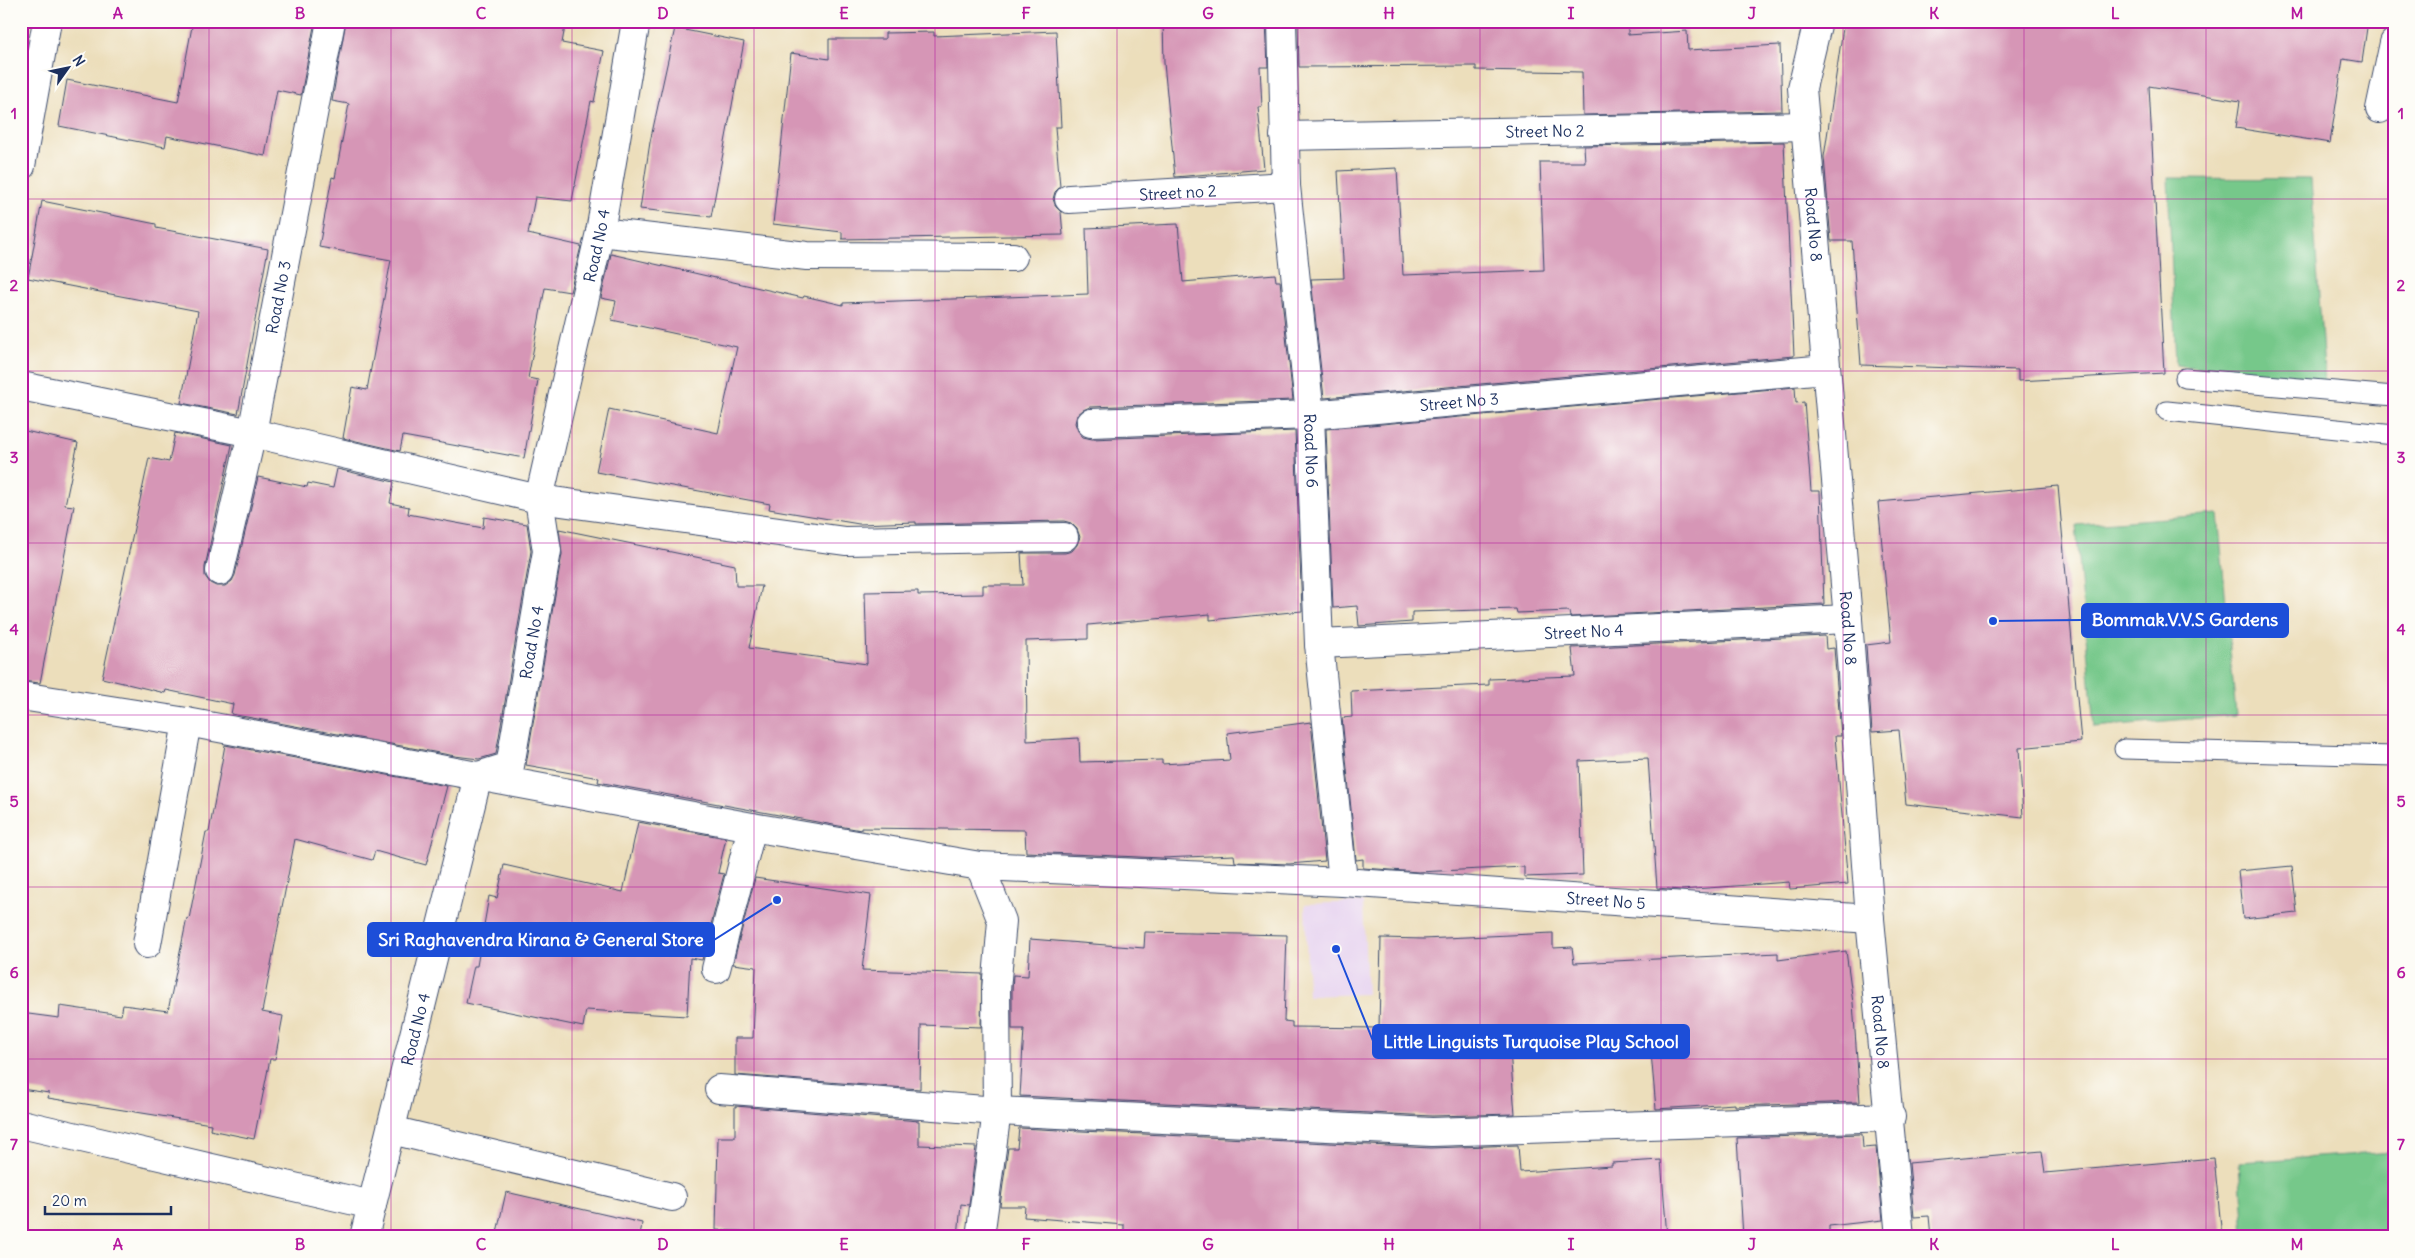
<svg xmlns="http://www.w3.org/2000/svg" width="2415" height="1258" font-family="Delius,sans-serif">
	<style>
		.built { fill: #e6d2f0 }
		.green { fill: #76c88a; stroke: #487c74 }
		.building { fill: #d696b6 }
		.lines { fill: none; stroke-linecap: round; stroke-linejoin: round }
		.lane-casing { stroke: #3a496c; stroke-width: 21 }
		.street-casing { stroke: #3a496c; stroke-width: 30 }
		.lane { stroke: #fff; stroke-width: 19 }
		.street { stroke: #fff; stroke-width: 28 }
		.grid { fill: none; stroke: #b5179e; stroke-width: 1; stroke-opacity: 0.55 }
		.labels { text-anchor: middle; stroke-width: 5; stroke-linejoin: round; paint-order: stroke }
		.street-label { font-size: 16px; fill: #1b2f5e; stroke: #fdfcf7 }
		.leader { fill: none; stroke: #1d4ed8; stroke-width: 2 }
		.callout-dot { fill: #1d4ed8; stroke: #fdfcf7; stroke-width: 2 }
		.callout { fill: #1d4ed8; stroke: #1d4ed8; stroke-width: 2 }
		.callout-label { font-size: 18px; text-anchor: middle; font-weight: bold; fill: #fff }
		.neatline { fill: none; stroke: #b5179e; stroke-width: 2 }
		.grid-label { font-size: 16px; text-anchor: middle; font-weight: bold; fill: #b5179e }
	</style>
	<rect width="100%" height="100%" fill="#fdfcf7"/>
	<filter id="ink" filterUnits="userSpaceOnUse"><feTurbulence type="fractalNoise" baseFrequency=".02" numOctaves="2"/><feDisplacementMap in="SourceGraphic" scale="10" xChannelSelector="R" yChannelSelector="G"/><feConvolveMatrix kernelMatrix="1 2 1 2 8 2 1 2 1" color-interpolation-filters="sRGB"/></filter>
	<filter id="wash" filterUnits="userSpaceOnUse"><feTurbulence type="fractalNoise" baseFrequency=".0096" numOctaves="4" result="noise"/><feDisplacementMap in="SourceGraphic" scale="20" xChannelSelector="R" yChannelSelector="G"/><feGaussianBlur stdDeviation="1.12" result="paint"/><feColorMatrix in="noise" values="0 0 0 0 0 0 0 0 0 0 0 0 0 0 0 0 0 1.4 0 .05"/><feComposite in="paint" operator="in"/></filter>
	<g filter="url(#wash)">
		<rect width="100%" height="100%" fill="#ecdebb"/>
		<polygon class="built" points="1363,902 1367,994 1308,996 1305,904"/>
		<g class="green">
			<polygon points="2168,178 2311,179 2325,385 2176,365"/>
			<polygon points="2218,514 2236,715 2094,727 2076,525"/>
			<polygon points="2394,1152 2394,1237 2244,1237 2239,1162"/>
		</g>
		<g id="blocks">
			<g class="building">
				<polygon points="193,21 315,21 301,95 277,90 265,156 167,136 165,147 59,126 67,80 178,102"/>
				<polygon points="346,21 566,21 562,43 604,51 594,102 591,101 572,201 535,197 528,234 581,246 570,292 545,288 528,378 538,380 524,458 403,436 400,451 343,438 352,387 367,390 391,260 319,247 332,177 335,178 349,104 332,101"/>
				<polygon points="1163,21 1266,21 1268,67 1260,67 1262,107 1258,107 1264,169 1175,177 1164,63"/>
				<polygon points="1298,21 1525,21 1525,25 1628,21 1628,35 1687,31 1688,50 1780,45 1782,111 1583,115 1582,72 1476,70 1476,66 1299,67"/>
				<polygon points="1844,21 2368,21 2362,62 2343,59 2330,143 2236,128 2240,101 2149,86 2164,373 2018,381 2018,370 1861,365 1852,241 1831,241 1824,157"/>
				<polygon points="675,28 744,42 711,217 640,209 650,142"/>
				<polygon points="1056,31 1061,127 1055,127 1060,187 1055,192 1053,199 1056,207 1061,212 1063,235 842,239 842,232 773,224 791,53 829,59 829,39 885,39 885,33 934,32 934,36"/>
				<polygon points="1784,142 1794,356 1324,398 1311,279 1344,278 1338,171 1397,168 1403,275 1544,270 1540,162 1585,162 1584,146"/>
				<polygon points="42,201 156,224 156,228 268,249 238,414 181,403 198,311 28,278"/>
				<polygon points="1178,224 1183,282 1275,274 1276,281 1280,281 1293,400 1090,407 1083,410 1077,415 1075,423 1078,431 1083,437 1092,439 1295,431 1302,611 1210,620 1210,614 1088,625 1088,639 1026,641 1027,741 1079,738 1080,762 1162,760 1162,764 1230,760 1227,733 1311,722 1325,861 1289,864 1235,862 1234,855 1162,858 1026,852 1025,830 861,828 861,830 598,782 599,778 526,765 562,554 559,529 735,565 736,586 762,586 749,648 867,664 865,592 918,591 918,595 983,594 983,585 1023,585 1021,553 1065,553 1072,551 1077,545 1080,537 1077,529 1071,523 1064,521 916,524 916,522 859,524 769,509 770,504 596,472 609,409 718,433 737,347 612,320 616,301 601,298 611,254 803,298 804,296 843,305 843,303 1088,294 1086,228"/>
				<polygon points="1795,387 1796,403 1804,402 1811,491 1820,491 1824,604 1570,617 1569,611 1517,613 1516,609 1412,612 1412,622 1359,626 1357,606 1333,608 1326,429"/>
				<polygon points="21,430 78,443 65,505 74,506 40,683 21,681"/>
				<polygon points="175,433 232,445 205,567 205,576 210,583 216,586 225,586 232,581 235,575 258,477 307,487 308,483 333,488 337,469 394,482 390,503 409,507 408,514 483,528 484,517 527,524 531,551 496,754 479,759 455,756 231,714 233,704 166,690 165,693 102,678 149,458 169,462"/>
				<polygon points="2058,486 2081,742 2019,748 2023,817 1906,804 1899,730 1872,732 1866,645 1891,642 1878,502"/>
				<polygon points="1825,636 1826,649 1834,648 1841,736 1835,736 1848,884 1790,889 1789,882 1681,890 1657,888 1648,758 1579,761 1583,875 1524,877 1524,867 1418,872 1363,868 1363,859 1356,860 1342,718 1352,717 1351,691 1489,685 1489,679 1575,676 1572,648"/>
				<polygon points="225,745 447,786 426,865 375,851 372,860 295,839 262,1012 283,1016 275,1059 270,1059 254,1139 210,1130 211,1124 48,1098 49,1093 21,1089 21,1013 59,1018 60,1006 121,1015 123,1005 168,1011 187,918 189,919 206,832 209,832"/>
				<polygon points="638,822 726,838 718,873 724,874 702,960 690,958 687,1016 586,1010 583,1027 466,1003 474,966 477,966 489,896 497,898 504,865 623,892"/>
				<polygon points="2292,866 2297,913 2243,919 2238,871"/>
				<polygon points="755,878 871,895 862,970 982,974 981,1027 921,1025 920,1089 735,1075 735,1038 753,1038 756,967 733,964"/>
				<polygon points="1145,932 1287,935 1284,1021 1292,1022 1292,1027 1379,1028 1381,938 1423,939 1553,933 1553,948 1572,947 1574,963 1778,953 1778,960 1846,951 1853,1003 1860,1102 1735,1106 1735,1104 1656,1109 1649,1030 1509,1038 1515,1114 1432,1116 1020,1096 1024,1029 1012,1029 1012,991 1013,975 1028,976 1030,939 1144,948"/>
				<polygon points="735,1106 919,1121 919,1145 976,1147 969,1205 961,1204 958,1237 857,1237 716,1230 718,1137 735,1137"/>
				<polygon points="1019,1128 1431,1148 1518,1145 1520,1172 1612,1166 1612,1163 1661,1160 1667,1237 1124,1237 1124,1225 1024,1217 1025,1206 1000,1206 1008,1148 1017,1148"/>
				<polygon points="1862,1134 1863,1148 1876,1147 1883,1220 1829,1226 1829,1232 1743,1237 1737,1138"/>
				<polygon points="2042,1151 2045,1173 2214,1158 2222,1237 1931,1237 1929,1216 1914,1217 1909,1163"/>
				<polygon points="506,1192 642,1223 640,1237 496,1237"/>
			</g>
		</g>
	</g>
	<g filter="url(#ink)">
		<use href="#blocks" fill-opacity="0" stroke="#3a496c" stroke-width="1"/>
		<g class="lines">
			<defs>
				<g id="lane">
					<polyline points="2185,378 2394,396"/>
					<polyline points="2167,411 2394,435"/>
					<polyline points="2124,749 2394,756"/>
				</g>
				<g id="street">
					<path id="s1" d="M1282,21L1286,186L1310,415L1319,644L1343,882"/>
					<path id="s2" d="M1818,21L1802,88L1848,619L1870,919L1900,1237"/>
					<polyline points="2380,109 2394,43"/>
					<path id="s3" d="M1284,136L1806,126"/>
					<polyline points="21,166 47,21"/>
					<path id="s4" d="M1069,199L1286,186"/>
					<polyline points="600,232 807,256 1013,257"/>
					<polyline points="21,386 252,433 539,499 845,541 1064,537"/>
					<path id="s5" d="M1091,423L1310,415L1826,369"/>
					<path id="s6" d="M220,571L252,433L331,21"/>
					<path id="s7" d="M1319,644L1848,619"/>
					<path id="s8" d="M21,696L187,722L752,827L980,866L1343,882L1870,919"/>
					<polyline points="147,944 187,722"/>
					<polyline points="716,969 752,827"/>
					<polyline points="719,1089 997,1111 1432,1132 1891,1117"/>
					<polyline points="21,1124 372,1205"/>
					<polyline points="391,1130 672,1197"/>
					<path id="s9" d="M364,1237L478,776L510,766L547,551L539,499L600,232L636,21"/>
					<polyline points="980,1237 997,1111 996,990 1002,921 980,866"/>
				</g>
			</defs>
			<use href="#lane" class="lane-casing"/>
			<use href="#street" class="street-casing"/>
			<use href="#lane" class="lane"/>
			<use href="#street" class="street"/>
		</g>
	</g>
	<path class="grid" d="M209,21V1237M391,21V1237M572,21V1237M754,21V1237M935,21V1237M1117,21V1237M1298,21V1237M1480,21V1237M1661,21V1237M1843,21V1237M2024,21V1237M2206,21V1237M21,199H2394M21,371H2394M21,543H2394M21,715H2394M21,887H2394M21,1059H2394"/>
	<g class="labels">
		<g class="street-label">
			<text dy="6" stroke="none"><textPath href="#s3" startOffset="261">Street No 2</textPath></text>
			<text dy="6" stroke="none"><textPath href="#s4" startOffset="109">Street no 2</textPath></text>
			<text dy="6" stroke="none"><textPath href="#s2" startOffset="206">Road No 8</textPath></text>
			<text dy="6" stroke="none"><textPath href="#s9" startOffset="1039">Road No 4</textPath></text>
			<text dy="6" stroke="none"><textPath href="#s6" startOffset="280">Road No 3</textPath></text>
			<text dy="6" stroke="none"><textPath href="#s5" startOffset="369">Street No 3</textPath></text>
			<text dy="6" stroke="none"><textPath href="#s1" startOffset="431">Road No 6</textPath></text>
			<text dy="6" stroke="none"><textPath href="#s2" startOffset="611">Road No 8</textPath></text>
			<text dy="6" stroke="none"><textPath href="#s7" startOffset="265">Street No 4</textPath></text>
			<text dy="6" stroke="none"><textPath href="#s9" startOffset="634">Road No 4</textPath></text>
			<text dy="6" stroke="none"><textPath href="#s8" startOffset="1601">Street No 5</textPath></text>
			<text dy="6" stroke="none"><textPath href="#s9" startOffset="214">Road No 4</textPath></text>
			<text dy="6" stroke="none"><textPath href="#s2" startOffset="1016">Road No 8</textPath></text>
		</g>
	</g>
	<path class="leader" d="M1993 621L2082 620M777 900L714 940M1336 949L1373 1041"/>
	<g class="callout-dot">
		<circle cx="1993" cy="621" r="5"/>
		<circle cx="777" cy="900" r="5"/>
		<circle cx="1336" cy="949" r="5"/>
	</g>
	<g class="callout">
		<rect x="2082" y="604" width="206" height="33" rx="5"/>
		<rect x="368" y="923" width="346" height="33" rx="5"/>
		<rect x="1373" y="1025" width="316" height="33" rx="5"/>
	</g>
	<g class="callout-label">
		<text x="2185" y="626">Bommak.V.V.S Gardens</text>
		<text x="541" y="946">Sri Raghavendra Kirana &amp; General Store</text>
		<text x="1531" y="1048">Little Linguists Turquoise Play School</text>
	</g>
	<rect width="2415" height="1258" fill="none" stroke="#fdfcf7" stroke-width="55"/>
	<g transform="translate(68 68) rotate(57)" stroke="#fdfcf7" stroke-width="4" paint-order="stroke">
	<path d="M0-4L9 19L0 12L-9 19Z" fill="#1b2f5e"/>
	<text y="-8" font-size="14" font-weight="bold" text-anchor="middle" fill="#1b2f5e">N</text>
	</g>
	<path d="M45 1206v8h126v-8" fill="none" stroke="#1b2f5e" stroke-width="2.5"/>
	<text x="52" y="1206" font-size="15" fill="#1b2f5e" stroke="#fdfcf7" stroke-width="4" paint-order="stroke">20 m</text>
	<rect x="28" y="28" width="2360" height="1202" class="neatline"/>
	<g class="grid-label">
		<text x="118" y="19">A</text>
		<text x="300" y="19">B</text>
		<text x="481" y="19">C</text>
		<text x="663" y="19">D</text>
		<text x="844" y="19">E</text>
		<text x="1026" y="19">F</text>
		<text x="1208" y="19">G</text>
		<text x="1389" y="19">H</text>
		<text x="1571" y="19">I</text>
		<text x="1752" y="19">J</text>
		<text x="1934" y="19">K</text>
		<text x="2115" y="19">L</text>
		<text x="2297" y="19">M</text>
		<text x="14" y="119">1</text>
		<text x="2401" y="119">1</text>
		<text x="14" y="291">2</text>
		<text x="2401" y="291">2</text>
		<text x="14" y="463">3</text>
		<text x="2401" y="463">3</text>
		<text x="14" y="635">4</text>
		<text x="2401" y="635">4</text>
		<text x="14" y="807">5</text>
		<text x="2401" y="807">5</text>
		<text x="14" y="978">6</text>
		<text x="2401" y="978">6</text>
		<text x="14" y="1150">7</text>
		<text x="2401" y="1150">7</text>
		<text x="118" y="1250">A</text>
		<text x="300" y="1250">B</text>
		<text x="481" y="1250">C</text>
		<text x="663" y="1250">D</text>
		<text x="844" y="1250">E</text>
		<text x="1026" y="1250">F</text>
		<text x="1208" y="1250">G</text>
		<text x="1389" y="1250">H</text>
		<text x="1571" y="1250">I</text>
		<text x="1752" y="1250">J</text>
		<text x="1934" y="1250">K</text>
		<text x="2115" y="1250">L</text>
		<text x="2297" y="1250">M</text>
	</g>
</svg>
